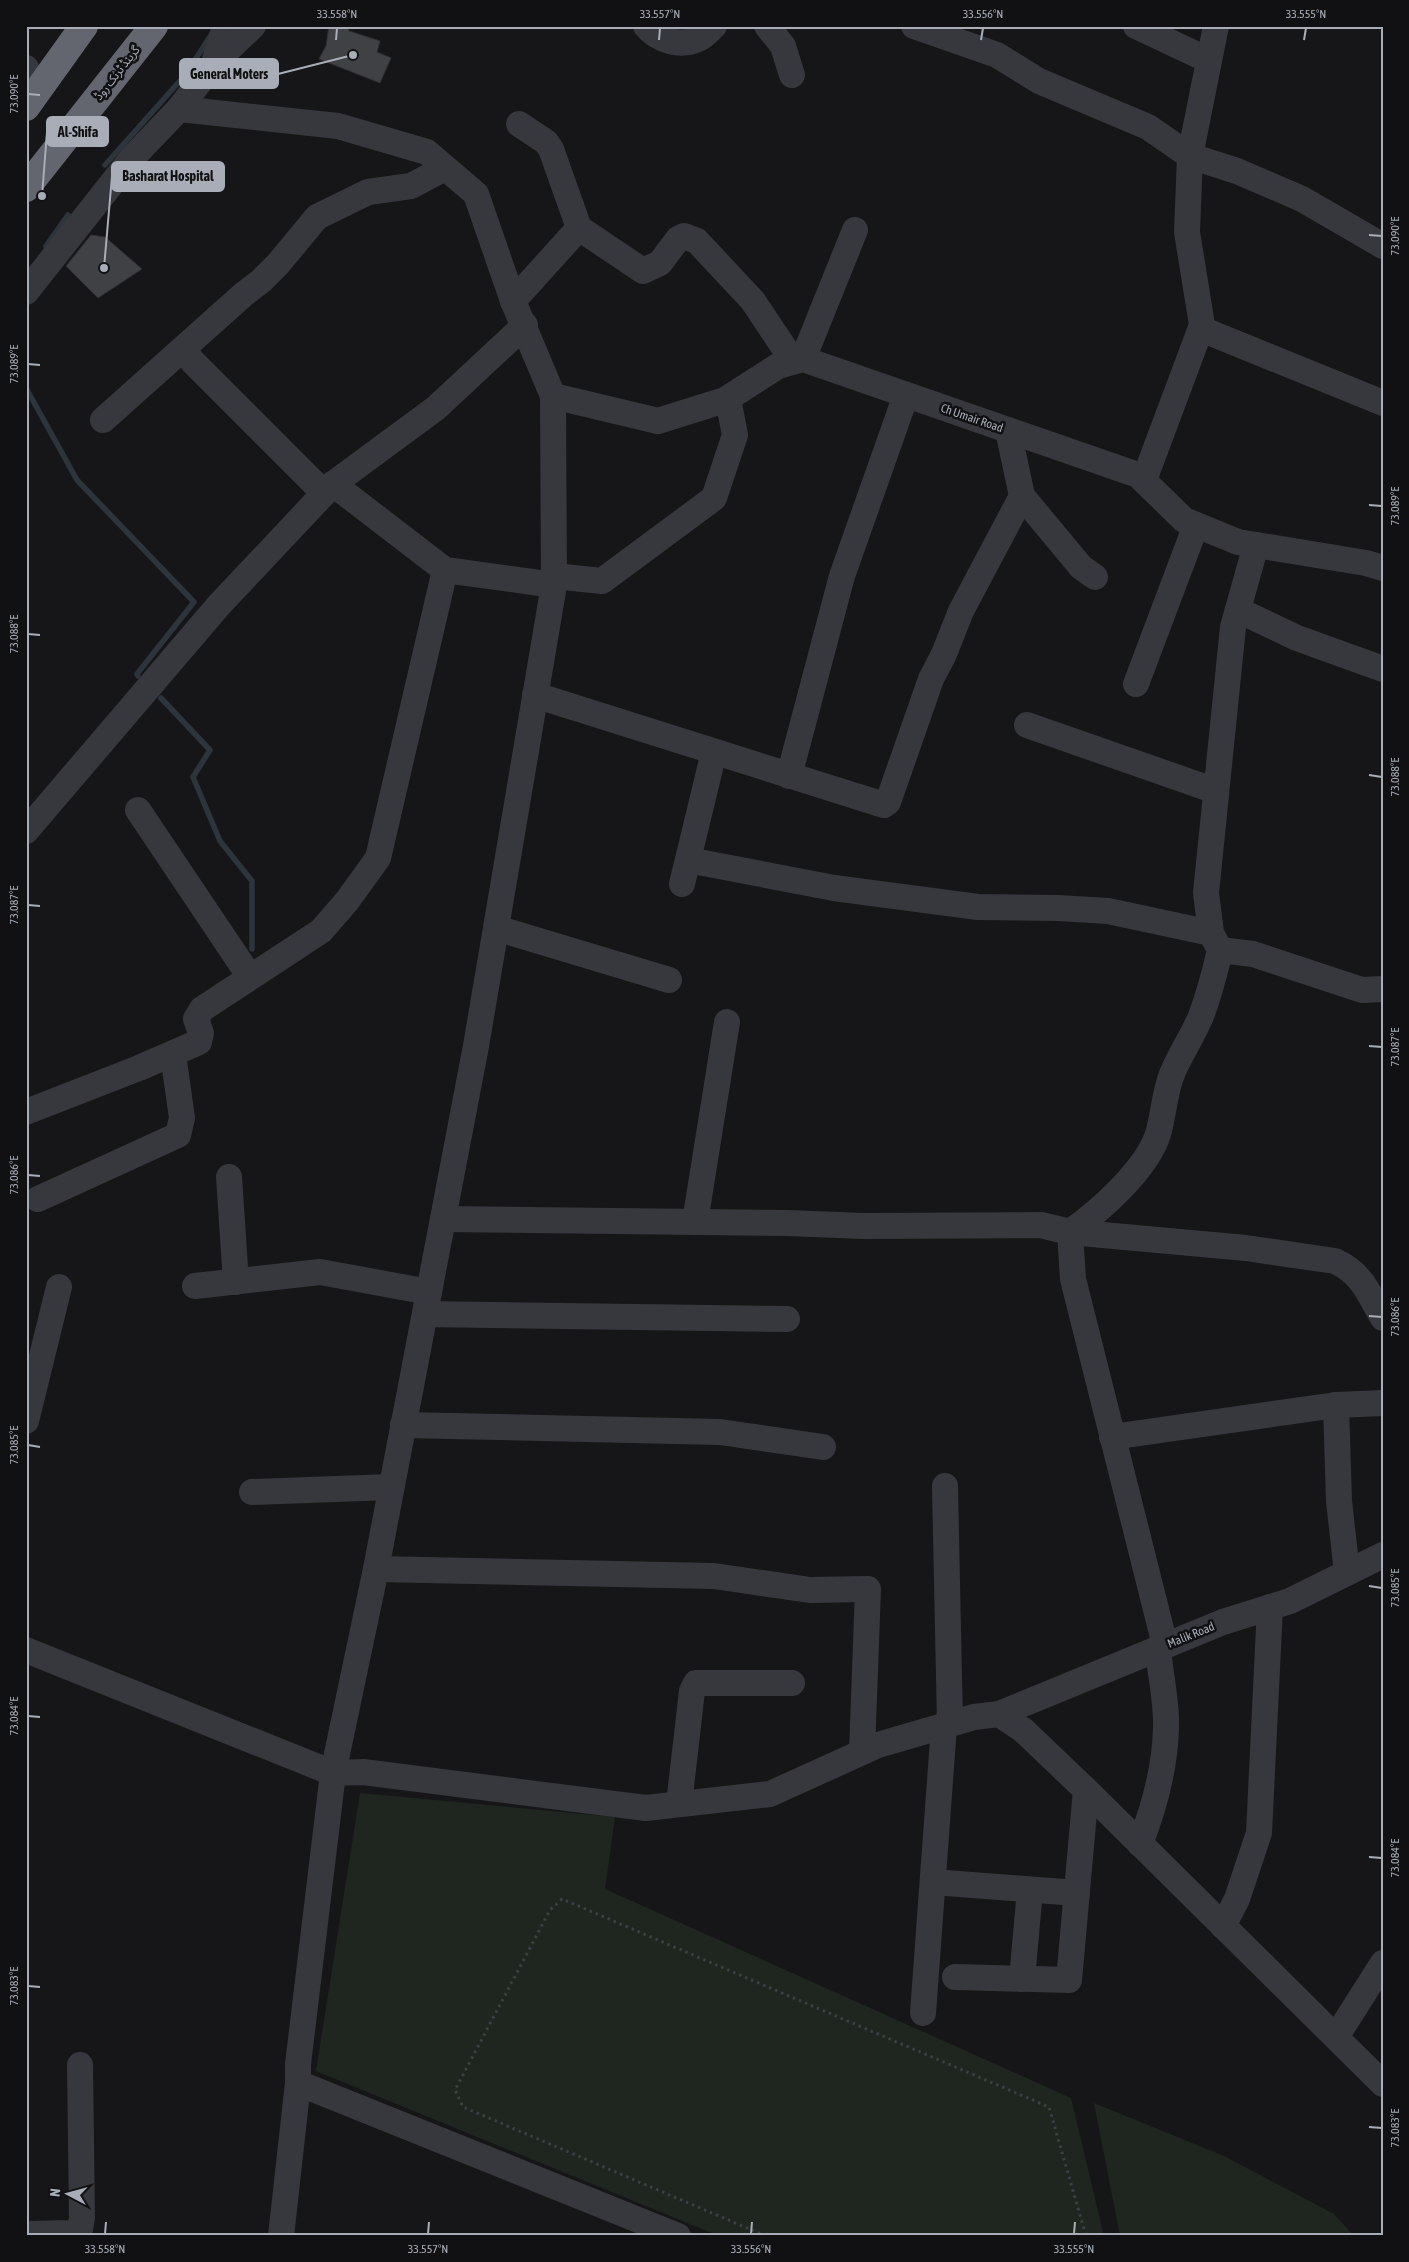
<svg xmlns="http://www.w3.org/2000/svg" width="1409" height="2262" font-family="'Asap Condensed','Noto Sans Arabic',sans-serif">
	<style>
		.green { fill: #1e261f }
		.lines { fill: none; stroke-linecap: round; stroke-linejoin: round }
		.stream { stroke: #2c353c; stroke-width: 5.5 }
		.building { fill: #404145; stroke: #303034 }
		.path { stroke: #3d3f44; stroke-width: 3; stroke-dasharray: 2.5 4; stroke-linecap: butt }
		.minor { stroke: #37383d; stroke-width: 26 }
		.highway { stroke: #63666e; stroke-width: 28 }
		.ticks { fill: none; stroke: #a8adb8; stroke-width: 2 }
		.labels { text-anchor: middle; stroke-width: 5; stroke-linejoin: round; paint-order: stroke }
		.street-label { font-size: 12px; fill: #a8adb8; stroke: #111113 }
		.leader { fill: none; stroke: #a8adb8; stroke-width: 2 }
		.callout-dot { fill: #a8adb8; stroke: #111113; stroke-width: 2 }
		.callout { fill: #a8adb8; stroke: #a8adb8; stroke-width: 2 }
		.callout-label { font-size: 14px; text-anchor: middle; font-weight: bold; fill: #111 }
		.neatline { fill: none; stroke: #a8adb8; stroke-width: 2 }
		.ticks-label { font-size: 12px; text-anchor: middle; fill: #a8adb8 }
	</style>
	<rect width="100%" height="100%" fill="#161618"/>
	<g class="green">
		<polygon points="360,1793 615,1817 605,1889 1071,2098 1104,2236 719,2236 316,2071"/>
		<polygon points="1094,2103 1224,2156 1334,2214 1354,2236 1120,2236"/>
	</g>
	<g class="lines">
		<g class="stream">
			<polyline points="105,165 186,74 211,35"/>
			<polyline points="46,246 68,215"/>
			<polyline points="26,388 77,480 194,602 137,674 138,676"/>
			<polyline points="161,698 210,750 193,777 220,841 252,881 252,949"/>
		</g>
	</g>
	<g class="building">
		<polygon points="329,26 347,26 349,31 380,41 377,52 391,58 380,83 319,59 326,46"/>
		<polygon points="91,235 105,237 142,269 98,298 66,266"/>
	</g>
	<g class="lines">
		<polyline class="path" points="766,2236 463,2107 455,2090 550,1910 562,1899 1049,2107 1086,2236"/>
		<g class="minor">
			<polyline points="225,26 214,63 179,109 338,126 427,152 476,194 513,301 553,396 554,585 476,1046 376,1569 333,1773 298,2064 298,2083 281,2236"/>
			<path d="M646,26C658,41 681,47 698,39C704,37 709,30 714,26"/>
			<polyline points="767,26 783,46 792,75"/>
			<polyline points="914,26 997,55 1039,81 1148,127 1190,156 1237,171 1302,199 1383,246"/>
			<polyline points="1136,26 1208,60"/>
			<polyline points="216,61 253,26"/>
			<polyline points="26,68 36,94"/>
			<polyline points="519,124 546,142 551,149 579,228"/>
			<polyline points="26,292 132,158 179,109"/>
			<polyline points="513,301 579,228 643,271 660,263 678,239 684,236 697,241 753,301 793,361"/>
			<polyline points="1201,329 1383,403"/>
			<polyline points="184,348 192,361 324,493"/>
			<polyline points="803,359 855,230"/>
			<polyline points="553,396 658,421 725,400 778,366 803,359 1138,475 1184,520 1238,542 1366,563 1383,568"/>
			<polyline points="103,420 244,294 261,281 278,264 317,217 368,192 411,186 445,168"/>
			<polyline points="1144,480 1202,325 1187,232 1190,156 1216,26"/>
			<polyline points="333,484 445,570 554,585"/>
			<polyline points="1022,496 1081,567 1095,577"/>
			<polyline points="554,576 602,581 714,498 735,435 728,399"/>
			<polyline points="1238,610 1297,638 1383,669"/>
			<polyline points="1136,684 1196,525"/>
			<polyline points="535,695 884,805 888,802 931,679 944,654 961,611 1022,496 1008,430"/>
			<polyline points="1027,725 1216,791"/>
			<polyline points="789,776 842,576 906,395"/>
			<polyline points="138,810 250,977"/>
			<polyline points="26,831 219,605 333,484 436,408 525,325"/>
			<polyline points="688,860 834,888 978,907 1058,908 1108,911 1211,933"/>
			<polyline points="682,884 714,752"/>
			<polyline points="496,928 669,980"/>
			<polyline points="1220,950 1253,954 1362,990 1383,989"/>
			<polyline points="26,1112 139,1068 199,1042 201,1033 196,1019 202,1009 321,931 347,901 378,858 445,570"/>
			<polyline points="229,1177 236,1282"/>
			<polyline points="38,1199 178,1135 182,1118 173,1054"/>
			<path d="M443,1219L787,1223L864,1226L1041,1225L1070,1232L1246,1248L1335,1261C1363,1274 1368,1293 1383,1318"/>
			<polyline points="695,1222 727,1022"/>
			<path d="M1070,1232C1100,1211 1147,1169 1158,1134C1164,1114 1164,1094 1172,1074C1180,1054 1193,1036 1201,1016C1209,995 1215,972 1220,950L1211,933L1206,893L1233,627L1256,545"/>
			<polyline points="1070,1232 1073,1279 1165,1645"/>
			<polyline points="195,1286 320,1272 429,1292"/>
			<polyline points="425,1314 787,1319"/>
			<polyline points="1336,1405 1339,1501 1347,1573"/>
			<polyline points="26,1421 59,1287"/>
			<polyline points="403,1425 720,1432 823,1447"/>
			<polyline points="1112,1437 1336,1405 1383,1403"/>
			<polyline points="945,1486 950,1724"/>
			<polyline points="252,1492 391,1487"/>
			<polyline points="376,1569 714,1576 810,1590 868,1589 862,1752"/>
			<polyline points="26,1650 333,1773 363,1772 646,1808 770,1794 878,1745 974,1717 999,1714 1023,1730 1086,1790 1383,2084"/>
			<polyline points="999,1714 1223,1622 1290,1601 1383,1555"/>
			<polyline points="679,1804 692,1691 696,1683 792,1683"/>
			<path d="M1140,1844C1154,1808 1165,1767 1166,1728C1167,1702 1160,1674 1158,1648"/>
			<polyline points="933,1882 1077,1893"/>
			<polyline points="1223,1926 1237,1899 1259,1833 1270,1607"/>
			<polyline points="955,1977 1069,1980 1086,1790"/>
			<polyline points="1022,1979 1030,1890"/>
			<polyline points="923,2013 944,1726"/>
			<polyline points="1336,2037 1383,1963"/>
			<polyline points="298,2083 678,2236"/>
			<polyline points="26,2234 73,2233 80,2229 82,2218 80,2065"/>
		</g>
		<g class="highway">
			<polyline points="26,107 84,26"/>
			<polyline points="26,188 154,26"/>
		</g>
	</g>
	<path class="ticks" d="M336,40L337,28M659,40L660,28M981,40L983,28M1304,40L1306,28M28,94L40,95M1369,235L1382,236M28,364L40,365M1369,505L1382,506M28,634L40,635M1369,775L1382,777M28,905L40,906M1369,1046L1382,1047M28,1175L40,1176M1369,1316L1382,1317M28,1445L40,1447M1369,1586L1382,1588M28,1716L40,1717M1369,1857L1382,1858M28,1986L40,1987M1369,2127L1382,2128M105,2234L106,2222M428,2234L429,2222M751,2234L752,2222M1074,2234L1075,2222"/>
	<g class="labels">
		<g class="street-label">
			<text transform="translate(117 73) rotate(-52)" y="4">گرینڈ ٹرنک روڈ</text>
			<text transform="translate(972 418) rotate(19)" y="4">Ch Umair Road</text>
			<text transform="translate(1191 1635) rotate(-22)" y="4">Malik Road</text>
		</g>
	</g>
	<path class="leader" d="M353 55L278 74M42 196L47 132M104 268L112 176"/>
	<g class="callout-dot">
		<circle cx="353" cy="55" r="5"/>
		<circle cx="42" cy="196" r="5"/>
		<circle cx="104" cy="268" r="5"/>
	</g>
	<g class="callout">
		<rect x="180" y="59" width="98" height="29" rx="5"/>
		<rect x="47" y="117" width="61" height="29" rx="5"/>
		<rect x="112" y="162" width="112" height="29" rx="5"/>
	</g>
	<g class="callout-label">
		<text x="229" y="79">General Moters</text>
		<text x="78" y="137">Al-Shifa</text>
		<text x="168" y="181">Basharat Hospital</text>
	</g>
	<rect width="1409" height="2262" fill="none" stroke="#111113" stroke-width="55"/>
	<g transform="translate(68 2194) rotate(276)" stroke="#111113" stroke-width="4" paint-order="stroke">
	<path d="M0-4L9 19L0 12L-9 19Z" fill="#a8adb8"/>
	<text y="-8" font-size="14" font-weight="bold" text-anchor="middle" fill="#a8adb8">N</text>
	</g>
	<rect x="28" y="28" width="1354" height="2206" class="neatline"/>
	<g class="ticks-label">
		<text x="337" y="18">33.558°N</text>
		<text x="660" y="18">33.557°N</text>
		<text x="983" y="18">33.556°N</text>
		<text x="1306" y="18">33.555°N</text>
		<text transform="translate(14 94) rotate(-90)" y="4">73.090°E</text>
		<text transform="translate(1395 236) rotate(-90)" y="4">73.090°E</text>
		<text transform="translate(14 364) rotate(-90)" y="4">73.089°E</text>
		<text transform="translate(1395 506) rotate(-90)" y="4">73.089°E</text>
		<text transform="translate(14 634) rotate(-90)" y="4">73.088°E</text>
		<text transform="translate(1395 777) rotate(-90)" y="4">73.088°E</text>
		<text transform="translate(14 905) rotate(-90)" y="4">73.087°E</text>
		<text transform="translate(1395 1047) rotate(-90)" y="4">73.087°E</text>
		<text transform="translate(14 1175) rotate(-90)" y="4">73.086°E</text>
		<text transform="translate(1395 1317) rotate(-90)" y="4">73.086°E</text>
		<text transform="translate(14 1445) rotate(-90)" y="4">73.085°E</text>
		<text transform="translate(1395 1588) rotate(-90)" y="4">73.085°E</text>
		<text transform="translate(14 1716) rotate(-90)" y="4">73.084°E</text>
		<text transform="translate(1395 1858) rotate(-90)" y="4">73.084°E</text>
		<text transform="translate(14 1986) rotate(-90)" y="4">73.083°E</text>
		<text transform="translate(1395 2128) rotate(-90)" y="4">73.083°E</text>
		<text x="105" y="2253">33.558°N</text>
		<text x="428" y="2253">33.557°N</text>
		<text x="751" y="2253">33.556°N</text>
		<text x="1074" y="2253">33.555°N</text>
	</g>
</svg>
